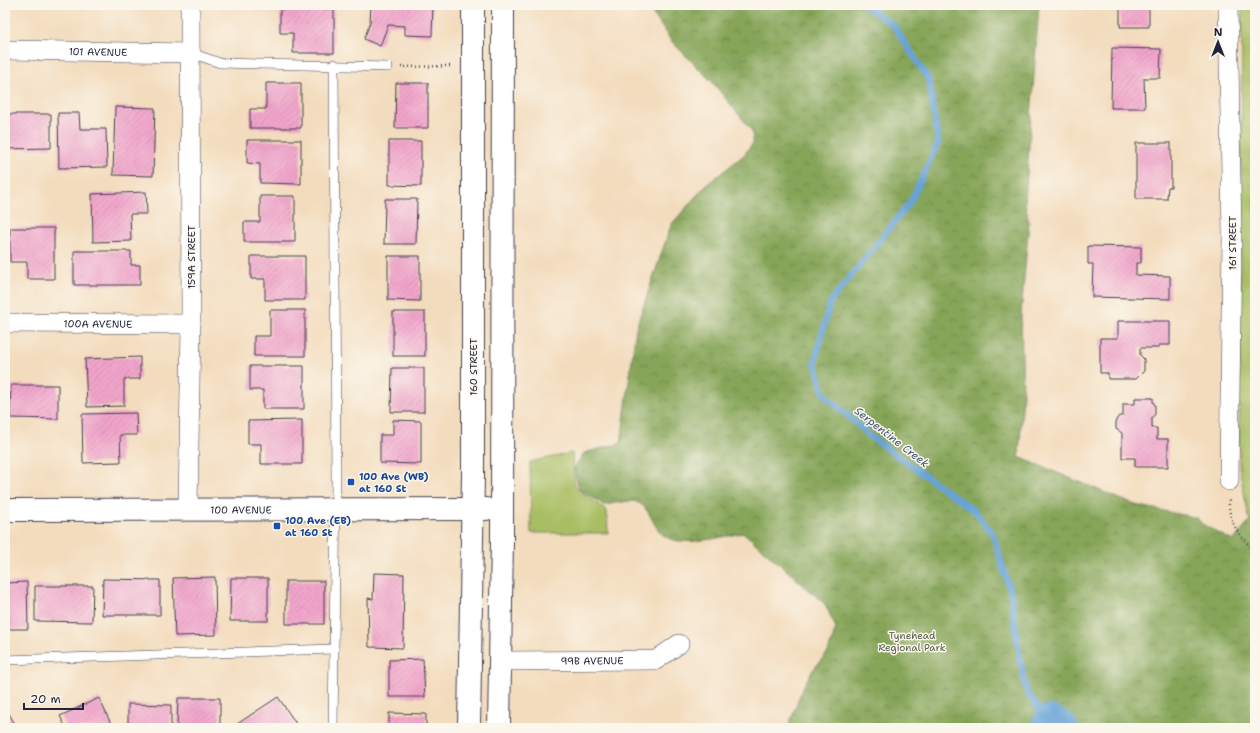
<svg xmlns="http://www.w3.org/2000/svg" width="1260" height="733" font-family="'Shantell Sans',sans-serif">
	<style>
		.green { fill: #a9be63; stroke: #66704f }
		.forest { fill: url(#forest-crowns); stroke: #54644a }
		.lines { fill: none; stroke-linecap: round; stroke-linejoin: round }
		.stream { stroke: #67a3d8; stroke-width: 6 }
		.river { stroke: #67a3d8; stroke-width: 36 }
		.building { fill: url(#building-hatch) }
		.lane-casing { stroke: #413e4e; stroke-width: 10 }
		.street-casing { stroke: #413e4e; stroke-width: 20 }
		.secondary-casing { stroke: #413e4e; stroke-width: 24 }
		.path { stroke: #413e4e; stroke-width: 2.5; stroke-dasharray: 1 3; stroke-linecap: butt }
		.lane { stroke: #fff; stroke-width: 9 }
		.street { stroke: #fff; stroke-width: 19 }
		.secondary { stroke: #fff; stroke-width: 22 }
		.transit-dot { fill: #1a4fb4; stroke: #fbf7ec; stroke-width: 1.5 }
		.labels { text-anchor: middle; stroke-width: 3; stroke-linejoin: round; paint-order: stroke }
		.street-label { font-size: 10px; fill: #22223b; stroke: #fbf7ec }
		.transit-label { font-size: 10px; font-weight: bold; fill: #164399; stroke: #fbf7ec; text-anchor: start }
		.park-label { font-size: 10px; fill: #515949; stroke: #fbf7ec }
		.water-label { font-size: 11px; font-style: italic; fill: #3e567a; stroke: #fbf7ec }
	</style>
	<defs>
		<pattern id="forest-crowns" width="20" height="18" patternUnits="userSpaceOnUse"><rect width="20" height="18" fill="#86a559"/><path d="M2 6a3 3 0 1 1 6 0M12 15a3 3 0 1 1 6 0" fill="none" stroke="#6d864b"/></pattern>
		<pattern id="building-hatch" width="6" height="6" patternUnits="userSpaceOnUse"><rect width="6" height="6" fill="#f1a4ca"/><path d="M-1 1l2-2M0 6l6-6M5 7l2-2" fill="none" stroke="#ce8dae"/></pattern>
	</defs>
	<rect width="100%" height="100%" fill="#fbf7ec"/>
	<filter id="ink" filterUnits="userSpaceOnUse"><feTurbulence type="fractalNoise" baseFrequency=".025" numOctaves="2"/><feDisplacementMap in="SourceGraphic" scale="8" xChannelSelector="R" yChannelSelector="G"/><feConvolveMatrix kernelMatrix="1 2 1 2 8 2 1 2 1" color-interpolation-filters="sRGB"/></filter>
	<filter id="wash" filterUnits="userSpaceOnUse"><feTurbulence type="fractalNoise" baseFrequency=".012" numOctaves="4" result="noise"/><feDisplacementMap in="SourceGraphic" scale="16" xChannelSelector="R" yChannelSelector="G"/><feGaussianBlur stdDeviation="0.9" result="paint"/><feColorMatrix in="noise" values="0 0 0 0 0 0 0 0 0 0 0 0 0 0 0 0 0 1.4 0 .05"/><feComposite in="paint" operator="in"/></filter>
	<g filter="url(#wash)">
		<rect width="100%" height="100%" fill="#f3dcbd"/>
		<g class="green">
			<polygon points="1242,5 1255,5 1255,548 1239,467"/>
			<polygon points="572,453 575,487 607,511 608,533 531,533 530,462"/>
		</g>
		<path class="forest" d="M647,5H1039L1025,203L1029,222L1021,314L1023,393L1019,457L1135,505L1197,518L1202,524L1233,541L1255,515V728H788L802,689L812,671L828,652L836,628L825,604L744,533C722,536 688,547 668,538C651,531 652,503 632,501C624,501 613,504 604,505L579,489L574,468L584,453L621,443L636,328L671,225L705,186L744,155L753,143L752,131L714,84L672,42Z"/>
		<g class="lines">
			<polyline class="stream" points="864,5 894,26 929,80 938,143 911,201 830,302 815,362 824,394 871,437 975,511 993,535 1011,594 1020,660 1027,693 1050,723 1044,728"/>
			<polyline class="river" points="1050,723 1060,728"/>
		</g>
		<g id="blocks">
			<g class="building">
				<polygon points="371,5 433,5 432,36 405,35 405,26 388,25 380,46 364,39 370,23"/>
				<polygon points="1120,5 1152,5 1152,7 1149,7 1149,27 1120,27"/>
				<polygon points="280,9 334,9 334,53 293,53 293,33 280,33"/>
				<polygon points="1112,48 1161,49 1160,78 1144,78 1145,108 1111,108"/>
				<polygon points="266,83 301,83 301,128 250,128 250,109 266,109"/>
				<polygon points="396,83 428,83 428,128 395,128"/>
				<polygon points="115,107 155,108 153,176 113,175"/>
				<polygon points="58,113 79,113 80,129 106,129 107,167 59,168"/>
				<polygon points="5,114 51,114 51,148 5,149"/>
				<polygon points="247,140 301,140 301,184 260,183 260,164 247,163"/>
				<polygon points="389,141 421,141 421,186 389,185"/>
				<polygon points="1136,143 1171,143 1171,187 1168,187 1167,199 1136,199"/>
				<polygon points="146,192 147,214 130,214 131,241 93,242 92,194"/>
				<polygon points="260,196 295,196 295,242 244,242 244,222 260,222"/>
				<polygon points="385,199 417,199 416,244 384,244"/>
				<polygon points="10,228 54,228 54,279 27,279 27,262 10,262"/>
				<polygon points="1088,246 1141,247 1141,263 1136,263 1136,275 1170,276 1170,299 1092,297 1093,264 1088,264"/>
				<polygon points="74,251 131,251 131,265 140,265 140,285 74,285"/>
				<polygon points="251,256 305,256 305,300 265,300 265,279 251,279"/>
				<polygon points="388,256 420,256 420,301 388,300"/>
				<polygon points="270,310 305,310 305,356 254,356 254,336 270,336"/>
				<rect x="393" y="312" width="32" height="44"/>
				<polygon points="1118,321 1170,321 1170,345 1159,345 1159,348 1140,348 1140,355 1144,359 1144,371 1136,379 1108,379 1108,373 1100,373 1100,338 1118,338"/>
				<polygon points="140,357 140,379 124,379 124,406 87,407 85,359"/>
				<polygon points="250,366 304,366 304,409 263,409 263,390 250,390"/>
				<polygon points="392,368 424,368 424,412 391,412"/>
				<polygon points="11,385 58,385 58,419 10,418"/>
				<polygon points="1135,398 1153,398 1153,402 1155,405 1155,414 1152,418 1152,428 1157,428 1157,439 1168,439 1168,467 1135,467 1135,458 1122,458 1122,433 1116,429 1116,420 1119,416 1123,416 1123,404 1135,404"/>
				<polygon points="136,413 137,435 120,435 121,462 83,463 82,414"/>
				<polygon points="302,420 302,464 261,464 261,444 248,444 248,421"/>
				<polygon points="393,420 421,421 421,464 380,463 380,435 393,435"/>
				<polygon points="374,573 404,574 403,648 369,647 368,598 373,599"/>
				<polygon points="215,577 216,635 175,636 173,578"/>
				<polygon points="231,578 268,578 268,621 230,621"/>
				<polygon points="103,579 160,580 160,615 102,615"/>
				<rect x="286" y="581" width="38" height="43"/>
				<polygon points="27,582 28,629 5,629 5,583"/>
				<polygon points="35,586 93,586 92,622 35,621"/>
				<polygon points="423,659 425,697 389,697 389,660"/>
				<polygon points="278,697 299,728 235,728 234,726"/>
				<polygon points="99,698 113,728 66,728 60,716"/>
				<polygon points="178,698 220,698 220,728 177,728"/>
				<polygon points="128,704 171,705 171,728 128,728"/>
				<polygon points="5,707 15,724 9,728 5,728"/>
				<polygon points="389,713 426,714 426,728 389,728"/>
			</g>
		</g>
	</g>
	<g filter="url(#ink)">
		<use href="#blocks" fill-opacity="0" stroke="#413e4e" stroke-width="1"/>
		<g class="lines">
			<defs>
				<g id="lane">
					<polyline points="191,53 220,63 388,67"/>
					<polyline points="5,660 334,649 336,482 334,64"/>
					<polyline points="333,728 334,649"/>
				</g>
				<g id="street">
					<polyline points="1228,5 1232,234 1229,481"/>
					<path id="s1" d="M5,50L191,53"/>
					<path id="s2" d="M5,323L191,324"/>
					<polyline points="188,508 191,324 190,5"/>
					<path id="s3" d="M500,661L656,660L679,644"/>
				</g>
				<g id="secondary">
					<path id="s4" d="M5,510L486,509"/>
					<polyline points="469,728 473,475 473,5"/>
					<polyline points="499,728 502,540 503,5"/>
				</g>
			</defs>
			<use href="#lane" class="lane-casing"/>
			<use href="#street" class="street-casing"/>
			<use href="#secondary" class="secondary-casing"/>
			<g class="path">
				<polyline points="401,67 451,66"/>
				<path d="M1229,500C1228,521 1239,537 1255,550"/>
			</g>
			<use href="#lane" class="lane"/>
			<use href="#street" class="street"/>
			<use href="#secondary" class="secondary"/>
		</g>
	</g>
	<g class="transit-dot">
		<rect x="347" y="478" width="8" height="8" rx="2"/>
		<rect x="273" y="522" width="8" height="8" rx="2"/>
	</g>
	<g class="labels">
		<g class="street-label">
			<text dy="4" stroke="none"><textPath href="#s1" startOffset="93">101 AVENUE</textPath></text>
			<text transform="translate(1232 243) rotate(-90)" y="4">161 STREET</text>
			<text transform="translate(191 257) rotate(-90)" y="4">159A STREET</text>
			<text dy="4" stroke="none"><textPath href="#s2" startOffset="93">100A AVENUE</textPath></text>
			<text transform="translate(473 367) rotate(-90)" y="4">160 STREET</text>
			<text dy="4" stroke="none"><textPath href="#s4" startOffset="236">100 AVENUE</textPath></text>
			<text dy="4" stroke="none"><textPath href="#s3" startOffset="92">99B AVENUE</textPath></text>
		</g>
		<g class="transit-label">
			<text x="359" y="480">100 Ave (WB)<tspan x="359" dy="12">at 160 St</tspan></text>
			<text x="285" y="524">100 Ave (EB)<tspan x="285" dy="12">at 160 St</tspan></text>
		</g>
		<g class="park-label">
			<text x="912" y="639">Tynehead<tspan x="912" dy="12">Regional Park</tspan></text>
		</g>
		<g class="water-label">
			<text transform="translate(892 437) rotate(38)" y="4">Serpentine Creek</text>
		</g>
	</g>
	<rect width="1260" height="733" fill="none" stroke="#fbf7ec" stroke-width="20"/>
	<g transform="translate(1218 42)" stroke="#fbf7ec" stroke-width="3" paint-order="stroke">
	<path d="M0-3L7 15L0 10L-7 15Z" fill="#22223b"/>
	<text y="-6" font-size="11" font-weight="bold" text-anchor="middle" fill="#22223b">N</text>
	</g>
	<path d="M24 703v6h59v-6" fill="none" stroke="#22223b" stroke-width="2"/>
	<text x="30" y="703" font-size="12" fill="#22223b" stroke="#fbf7ec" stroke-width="3" paint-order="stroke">20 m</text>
</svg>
